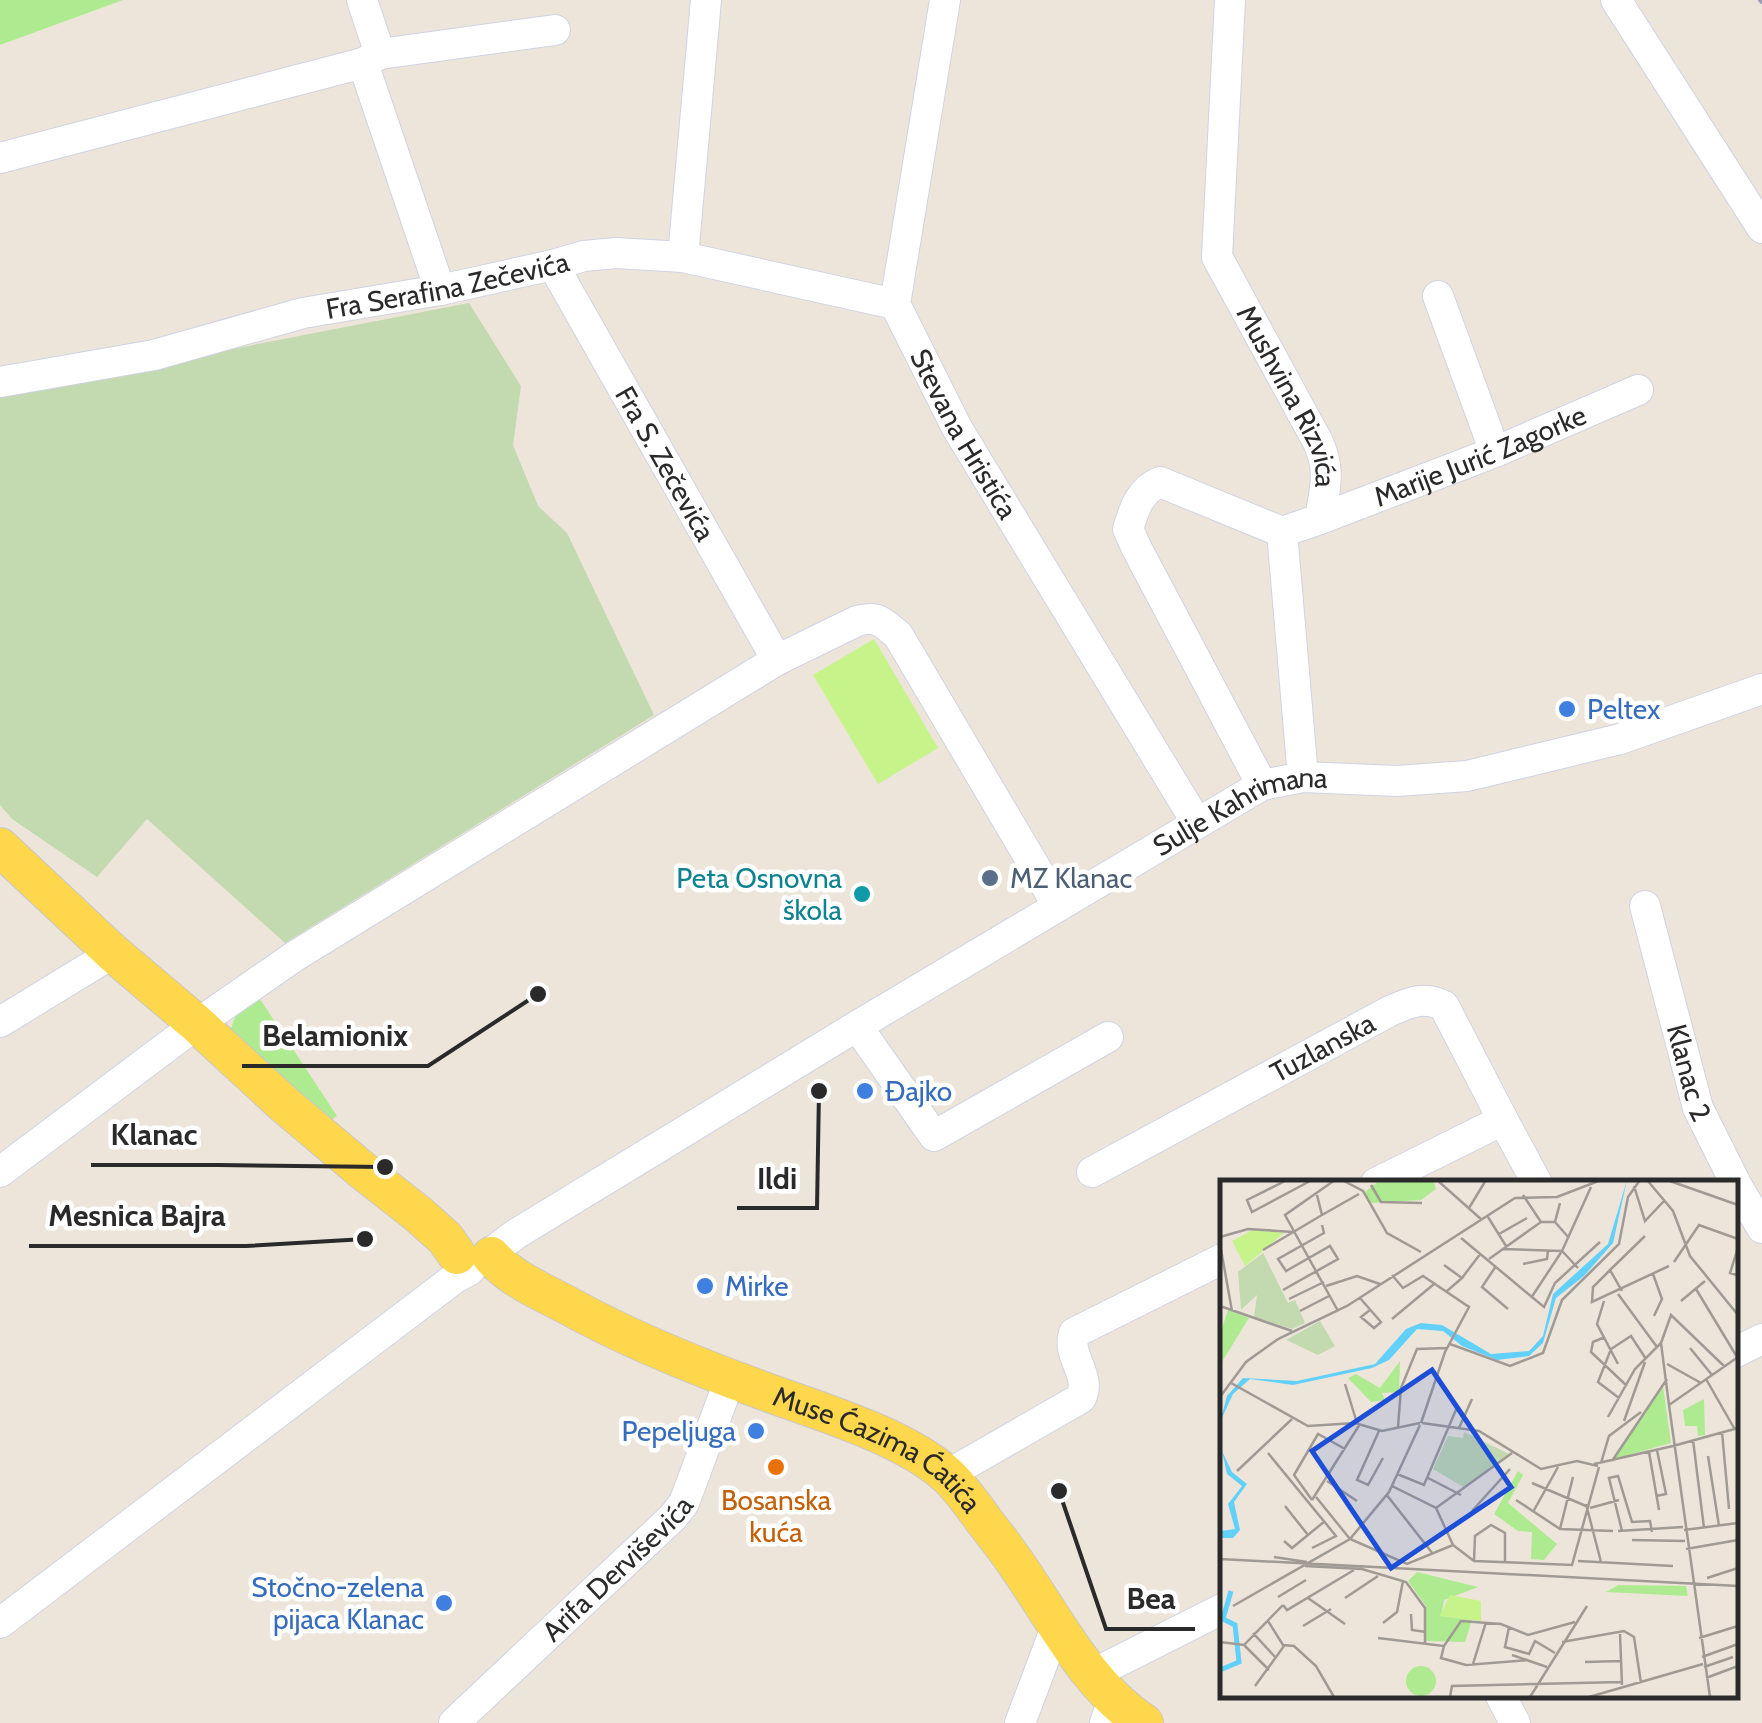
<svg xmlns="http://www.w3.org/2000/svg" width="1762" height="1723" font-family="Cabin,sans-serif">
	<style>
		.green { fill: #aeea90 }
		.cemetery { fill: #c3d9af }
		.pitch { fill: #c6f38a }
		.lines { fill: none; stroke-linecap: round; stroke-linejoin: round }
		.minor-casing { stroke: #cfd3e4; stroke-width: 32 }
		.major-casing { stroke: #c8c8c8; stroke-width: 40 }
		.minor { stroke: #fff; stroke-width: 30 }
		.major { stroke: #ffd74d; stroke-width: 38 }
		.rail { stroke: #9ca0b6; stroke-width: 6 }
		.shop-dot { fill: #3f7fe0; stroke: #fff; stroke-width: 4 }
		.service-dot { fill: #5c6f8a; stroke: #fff; stroke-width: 4 }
		.culture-dot { fill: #0f9aa8; stroke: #fff; stroke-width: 4 }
		.food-dot { fill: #e8710a; stroke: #fff; stroke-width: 4 }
		.labels { text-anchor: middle; stroke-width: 9; stroke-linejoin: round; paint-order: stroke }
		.street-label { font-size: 28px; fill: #2a2a2a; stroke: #fff }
		.shop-label { font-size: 28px; fill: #366cbe; stroke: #fff; text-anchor: start }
		.culture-label { font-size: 28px; fill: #0d838f; stroke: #fff; text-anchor: end }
		.service-label { font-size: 28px; fill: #4e5e75; stroke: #fff; text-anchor: start }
		.food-label { font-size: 28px; fill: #c56008; stroke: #fff }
		.inset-river { fill: none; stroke: #61d1fc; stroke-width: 5 }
		.inset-road { fill: none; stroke: #a09a94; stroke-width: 2.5 }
		.view { fill: #1d4ed8; fill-opacity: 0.15; stroke: #1d4ed8; stroke-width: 5 }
		.inset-edge { fill: none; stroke: #2a2a2a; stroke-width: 5 }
		.leader { fill: none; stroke: #2a2a2a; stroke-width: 4 }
		.callout-dot { fill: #2a2a2a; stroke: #fff; stroke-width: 4 }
		.callout-label { font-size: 30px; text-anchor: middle; font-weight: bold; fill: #2a2a2a; stroke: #fff; stroke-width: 9; stroke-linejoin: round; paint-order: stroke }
	</style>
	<rect width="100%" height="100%" fill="#eee5da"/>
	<g class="green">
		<polygon points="0,0 123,0 0,45"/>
		<polygon points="258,996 337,1116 331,1120 230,1031 237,1012"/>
	</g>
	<polygon class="cemetery" points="469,303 521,386 513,445 538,506 567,533 654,715 285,943 147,819 97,877 12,819 0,805 0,391 53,384"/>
	<polygon class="pitch" points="874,639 938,748 878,784 813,675"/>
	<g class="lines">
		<defs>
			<g id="minor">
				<polyline points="362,0 380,54"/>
				<path id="s1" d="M945,0L895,304L957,428L1197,823"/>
				<path id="s2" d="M1230,0L1217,257L1318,442C1331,471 1325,488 1320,519L1282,532L1303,777"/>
				<polyline points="1616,0 1762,228"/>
				<polyline points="363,63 440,290"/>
				<polyline points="0,158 363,63 380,54 555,30"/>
				<polyline points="683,257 706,0"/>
				<path id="s3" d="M553,265L777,660"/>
				<polyline points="1438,296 1495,452"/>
				<path id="s4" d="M0,382L154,355L303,313L440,290L553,265L584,256L616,253L683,257L895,304"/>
				<path id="s5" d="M1320,519L1495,452L1638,390"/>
				<path d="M1262,785L1136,547L1128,529C1134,509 1140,490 1160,482L1282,532"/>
				<path id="s6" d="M1645,906L1698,1108L1737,1186L1762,1228"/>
				<polyline points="0,1022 113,953"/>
				<polyline points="857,1026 934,1136 1108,1037"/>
				<polyline points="1503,1120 1537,1183"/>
				<path d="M0,1172L197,1024L295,956L777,660L857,621C878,615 882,622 898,635L1058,906"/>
				<path id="s7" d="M1092,1172L1390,1011C1409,1003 1424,995 1444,1006L1503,1120L1376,1183"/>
				<path id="s8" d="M492,1252L516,1234L857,1026L1262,785L1303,777L1397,781L1467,776L1620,739L1762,689"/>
				<polyline points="1734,1353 1762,1339"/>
				<path d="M947,1475L1081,1398C1092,1375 1066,1356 1074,1333L1222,1259"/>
				<polyline points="0,1623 455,1278 470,1270"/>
				<polyline points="1093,1674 1222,1609"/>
				<polyline points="1501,1696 1515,1723"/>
				<path id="s9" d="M454,1723L673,1517L684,1503L730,1379"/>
				<polyline points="1020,1723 1057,1625"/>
				<polyline points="1105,1723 1113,1699"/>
			</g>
			<g id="major">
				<polyline points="0,847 113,953 197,1024 285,1105 362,1170 418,1214 445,1238 457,1255"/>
				<path id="s10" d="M491,1256C511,1279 541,1291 567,1305C630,1340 695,1366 761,1390C818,1411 902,1435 947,1475C961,1488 974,1507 985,1522C996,1536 1007,1550 1017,1565C1055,1619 1087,1686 1144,1723"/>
			</g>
		</defs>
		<use href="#minor" class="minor-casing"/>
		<use href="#major" class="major-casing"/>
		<use href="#minor" class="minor"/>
		<use href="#major" class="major"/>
		<polyline class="rail" points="1761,0 1762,1"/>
	</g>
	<g class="shop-dot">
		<circle cx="1567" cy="709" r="10"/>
		<circle cx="865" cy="1091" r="10"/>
		<circle cx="705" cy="1286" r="10"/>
		<circle cx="756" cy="1431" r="10"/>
		<circle cx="444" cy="1603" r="10"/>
	</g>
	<circle class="service-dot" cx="990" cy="878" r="10"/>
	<circle class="culture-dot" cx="862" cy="894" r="10"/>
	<circle class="food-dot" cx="776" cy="1467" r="10"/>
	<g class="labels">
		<g class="street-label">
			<text dy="10" stroke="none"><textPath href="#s4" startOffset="458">Fra Serafina Zečevića</textPath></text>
			<text dy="10" stroke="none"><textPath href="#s2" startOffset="415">Mushvina Rizvića</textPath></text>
			<text dy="10" stroke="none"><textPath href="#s1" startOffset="455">Stevana Hristića</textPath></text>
			<text dy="10" stroke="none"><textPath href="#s5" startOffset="172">Marije Jurić Zagorke</textPath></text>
			<text dy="10" stroke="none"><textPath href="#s3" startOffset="228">Fra S. Zečevića</textPath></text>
			<text dy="10" stroke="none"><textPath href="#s8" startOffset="872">Sulje Kahrimana</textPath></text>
			<text dy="10" stroke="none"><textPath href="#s7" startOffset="262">Tuzlanska</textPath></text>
			<text dy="10" stroke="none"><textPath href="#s6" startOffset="172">Klanac 2</textPath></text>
			<text dy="10" stroke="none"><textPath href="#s10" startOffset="435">Muse Ćazima Ćatića</textPath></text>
			<text dy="10" stroke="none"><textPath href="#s9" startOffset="225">Arifa Derviševića</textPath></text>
		</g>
		<g class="shop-label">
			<text x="1587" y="719">Peltex</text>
			<text x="885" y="1101">Đajko</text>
			<text x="725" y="1296">Mirke</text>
			<text x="736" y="1441" text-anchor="end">Pepeljuga</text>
			<text x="424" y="1597" text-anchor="end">Stočno-zelena<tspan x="424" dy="32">pijaca Klanac</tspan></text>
		</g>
		<g class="culture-label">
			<text x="842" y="888">Peta Osnovna<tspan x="842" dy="32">škola</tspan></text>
		</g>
		<g class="service-label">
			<text x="1010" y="888">MZ Klanac</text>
		</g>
		<g class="food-label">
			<text x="776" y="1510">Bosanska<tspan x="776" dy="32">kuća</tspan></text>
		</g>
	</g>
	<g transform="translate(1220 1180)">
		<rect width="518" height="518" fill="#eee5da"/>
		<path d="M160,0H213L216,9L201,20L150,23L145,12ZM8,130L29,138L0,185V154ZM180,181L179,212L162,213L165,220L151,222L128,198L136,194L160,208ZM443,206L451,263L394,279ZM484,219L485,255L478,256L477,246H465L463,230ZM298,291L303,295L288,323L337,364L324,380L311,379L312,352L298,351L274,334ZM197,392L258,407L224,420L221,436L252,440L245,462L206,461V426L188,401ZM398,405L466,406L468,416L386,412ZM186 501a15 15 0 1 1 30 0a15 15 0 1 1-30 0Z" fill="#aeea90"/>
		<path d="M43,73L68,123L75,120L85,143L72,149L34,137L37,115L21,130L18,92ZM100,141L115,166L98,175L66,160ZM244,252L289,274L245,308L213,289L228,256L243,258Z" fill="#c3d9af"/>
		<path d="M33,50L64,53L25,86L12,61ZM230,415L261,421V441L220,436Z" fill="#c6f38a"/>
		<path d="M407,0L393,63L364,96L336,118L323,163L309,176L277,180L242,166L223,151L197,149L169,180L152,188L73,205L30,199L13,214L0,242L7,216L23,198L77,201L155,184L186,149L201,143L222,145L271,174L309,171L323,156L333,114L388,64ZM2,271L12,292L27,304L14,322L20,350L13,358H0V351L15,349L8,324L22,306L7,294Z" fill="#61d1fc"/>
		<path class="inset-river" d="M0,490L19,482L15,445L3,439L11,411"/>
		<path class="inset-road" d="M67,0L27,20L32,32L92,0M115,0L65,35L118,131M122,0L143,11L167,53L201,72M217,0L262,40M427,0L453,31L470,76L518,135M447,0L518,25M151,5L161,22L202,23M414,6L425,41L444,21M303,15L321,42M340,23L335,42L349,58M249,28L266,0M102,35L139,14M268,37L286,66M279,54L307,38M0,57L28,49L73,52M241,58L324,127L335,103L380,62M0,64L12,131M283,69L321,42H335M43,70L102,35L97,15M269,79L283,69L342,71L371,7M454,82L479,45L518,59M303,84L327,79L328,70M224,85L242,98L227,111M276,86L262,107L288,129M390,90L373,107L372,122L449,86M433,94L442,119L434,136M172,95L183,108L203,96L249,127L225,172L201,243M517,95L510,93L518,68M242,98L261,73M106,106L137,96L160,104M476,109L517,177M63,110L118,79L110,66L66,91L58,79L104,53L102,45M402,111L390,90L425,56M398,114L437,167M140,118L161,142L154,148L141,137L150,130M311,118L342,71L358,88M69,119L104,102M384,121L377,144L398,184M461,121L485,101M0,126L72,151M80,131L109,116M172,139L214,104M385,157L373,162L371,172L407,206M441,163L449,225M230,164L290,186L323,173L342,120L399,64L408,17L420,0M470,168L492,195M447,184L481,203M486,199L514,248M11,203L88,246L135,243L162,251L200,243M125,204L137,243M0,217L26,182L58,159L127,126L295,18L337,17L381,0M399,218L378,202L391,169L411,156L426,179M388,237L415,189L441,163L451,135L504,186M404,241L425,182M202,243L259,251L321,289L357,281L378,286M178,247L181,208L197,169L227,168M239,248L252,219M159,251L137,300L148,305L163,278M502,252L509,329M473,260L484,348M453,266L518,248M429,272L439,330M48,273L116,356L92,368M488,276L499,346M392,281L447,199M381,283L389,256L421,232M374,284L453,266M17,291L72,239M177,294L204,305L238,225M208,298L241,315M107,301L137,321M312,303L366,326M172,306L216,328L233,365L254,381L352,385L379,287M166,314L213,374M436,316L446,314L437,270M96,317L130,359L187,384L233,365M92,320L74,295L98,254L125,269M92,320L140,244M296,320L340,349L393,351M366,324L381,382M65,326L88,355M216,328L292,273M370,328L399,320M252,331L290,289M313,332L338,287M340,349L353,297M464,350L518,343M398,351L463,347M402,351L389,298L398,296L412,342L430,341L432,352M412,360L465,361M64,361L72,368L105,341M466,369L518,360M54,377L87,382M0,379L518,406M254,381L255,356L271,345L285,353V382M358,381L453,386M85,386L142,389L186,402L205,428V464M487,398L518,388M58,417L86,400M88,418L125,444M125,418L158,396M63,425L67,430L134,390M13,426L130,359L169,312L200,245M191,434L192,450L206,452M48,441L63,465L74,466L96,486L114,517M163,443L177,432L183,401M83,446L111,429M289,447L285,467L309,474L315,461L335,473M33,453L56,478M400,454L402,505M158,458L224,466L221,478L246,485L308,480M479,458L518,446M0,462L24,465L63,425M342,462L404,451L414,457L421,503M24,465L49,490M224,466L241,441L281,444L308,455L355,442M292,475L327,487M482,477L518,464M365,482L401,481M253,484L266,442M484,487L513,477M486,498L518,486M35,506L64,466M230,517L232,506L401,502M310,517L367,426M369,517L483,484M490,517L449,225L518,177"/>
		<path class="view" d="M212,190L291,307L171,388L92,271Z"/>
		<rect width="518" height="518" class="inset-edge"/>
	</g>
	<path class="leader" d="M538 994L428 1066H242M385 1167L217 1165H91M819 1091L817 1208H737M365 1239L246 1246H29M1059 1491L1106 1629H1195"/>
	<g class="callout-dot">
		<circle cx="538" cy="994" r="10"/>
		<circle cx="385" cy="1167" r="10"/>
		<circle cx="819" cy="1091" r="10"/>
		<circle cx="365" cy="1239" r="10"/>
		<circle cx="1059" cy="1491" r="10"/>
	</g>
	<g class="callout-label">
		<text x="335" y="1046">Belamionix</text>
		<text x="154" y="1145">Klanac</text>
		<text x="777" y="1189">Ildi</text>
		<text x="137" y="1226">Mesnica Bajra</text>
		<text x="1151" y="1609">Bea</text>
	</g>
</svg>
